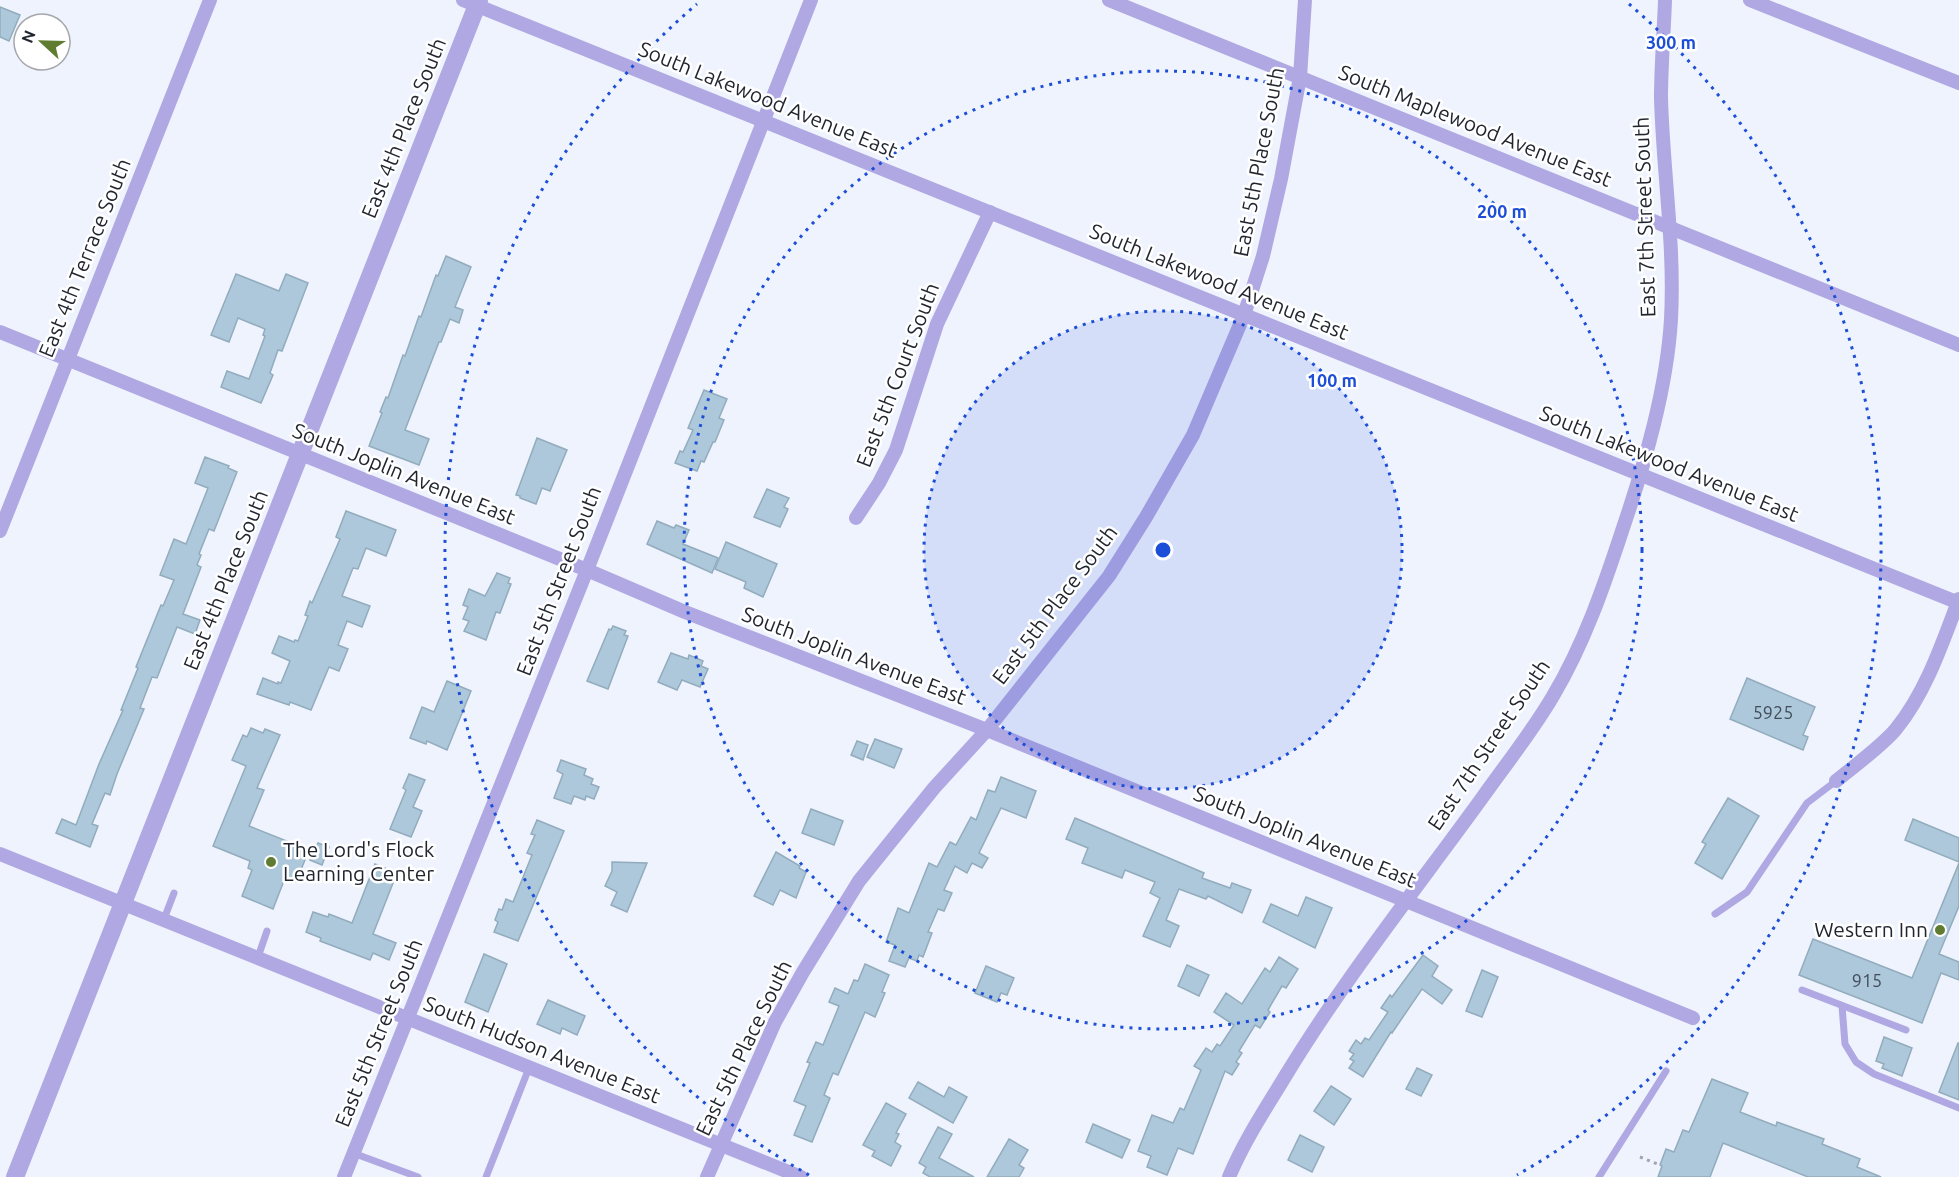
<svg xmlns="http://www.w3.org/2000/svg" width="1959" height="1177" font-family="Ubuntu,sans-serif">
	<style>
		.building { fill: #adc8da; stroke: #92acbd; stroke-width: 1.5 }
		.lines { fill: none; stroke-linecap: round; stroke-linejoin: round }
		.path { stroke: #9ea3ae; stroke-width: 3; stroke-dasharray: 3 4.5; stroke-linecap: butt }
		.service { stroke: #b0a8e2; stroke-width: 7 }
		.minor { stroke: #b0a8e2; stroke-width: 14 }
		.tertiary { stroke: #b0a8e2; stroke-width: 18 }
		.ring { fill: none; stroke: #1d4ed8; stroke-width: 3; stroke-dasharray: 3 6 }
		.poi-dot { fill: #5f7c30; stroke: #fff; stroke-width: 2 }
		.labels { text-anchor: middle; stroke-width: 5; stroke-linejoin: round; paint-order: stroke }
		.number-label { font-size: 18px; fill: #424d59 }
		.street-label { font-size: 21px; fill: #1f242e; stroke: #fff }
		.poi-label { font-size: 21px; fill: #1f242e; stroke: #fff; text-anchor: start }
		.centre { fill: #1d4ed8; stroke: #fff; stroke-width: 3 }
		.ring-label { font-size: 18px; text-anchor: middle; font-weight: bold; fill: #1d4ed8; stroke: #fff; stroke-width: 5; stroke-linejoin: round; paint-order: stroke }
	</style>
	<rect width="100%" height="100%" fill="#eef3fe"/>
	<g class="building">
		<polygon points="0,7 20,15 9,41 0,37"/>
		<polygon points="446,256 471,267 455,307 463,310 459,323 450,319 441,342 439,342 405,430 429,439 419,465 369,446 382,413 380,412 386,397 388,398 403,355 405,356 419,316 421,317 436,275 438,276"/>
		<polygon points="236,274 279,291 286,274 308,283 282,351 278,350 270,373 273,375 261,403 221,387 227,371 249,379 265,336 263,335 265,329 238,318 229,342 211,335"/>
		<polygon points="704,390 727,399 719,418 724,420 715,442 713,442 704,462 701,461 697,471 675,463 680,451 683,452 693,430 688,428"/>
		<polygon points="537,438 567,450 550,491 542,488 536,504 520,498 520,496 516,495"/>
		<polygon points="205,457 229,466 228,468 237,472 214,531 209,529 199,554 201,555 197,565 201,567 183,614 200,620 195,634 177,627 157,678 152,677 140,708 144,709 117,774 110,795 105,793 92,824 98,826 90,847 56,833 62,819 76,825 99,764 123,710 121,710 138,668 136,667 161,605 163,606 174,580 160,575 174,539 186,544 208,488 195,483"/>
		<polygon points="767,489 789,498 784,507 788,509 780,527 754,517"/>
		<polygon points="346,511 396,530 386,556 366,548 358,569 353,568 342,596 370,606 362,627 347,621 338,645 348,649 339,671 329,667 311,710 290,702 289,705 257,694 263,678 278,684 278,682 281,683 290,661 272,653 279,636 294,642 295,640 298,641 308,616 305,615 310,601 312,603 340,539 336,537"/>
		<polygon points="657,521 674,528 676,525 689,530 683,544 718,558 712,573 647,544"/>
		<polygon points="726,542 777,564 763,597 744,588 746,582 715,569"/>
		<polygon points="497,573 510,578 508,583 511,584 500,613 496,612 486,640 464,631 469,621 463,619 468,607 463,605 469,589 485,596"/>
		<polygon points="613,626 626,631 624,635 628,636 608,689 587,681 609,629 611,630"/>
		<polygon points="671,653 688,659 689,655 703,661 701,666 708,669 700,687 682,680 677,690 658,682"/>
		<polygon points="1747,678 1815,707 1803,735 1808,737 1803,750 1730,719"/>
		<polygon points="447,681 471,691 447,750 427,741 426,744 410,738 422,707 434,712"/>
		<polygon points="251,728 263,733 265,729 280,735 257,788 264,790 249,826 309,850 296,882 285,878 273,909 242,896 252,870 248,868 250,861 213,846 246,766 232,760 243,735 247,737"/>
		<polygon points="875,739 902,749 894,768 867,757"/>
		<polygon points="857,741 868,745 863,760 851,755"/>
		<polygon points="561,760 586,769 584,775 593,779 591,784 599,787 594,799 586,796 585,800 574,796 571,804 554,798 563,774 557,771"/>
		<polygon points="409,774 425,780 413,807 422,811 411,837 390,829 406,790 403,788"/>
		<polygon points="1001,777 1036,791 1026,818 1001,808 979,853 988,858 982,868 972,863 967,873 955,866 944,890 952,893 944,911 938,909 928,932 932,933 923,957 919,955 917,961 909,958 905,967 889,961 895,945 886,942 898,908 909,913 929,863 937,867 950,842 956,845 971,817 976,820 988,790 995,792"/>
		<polygon points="1728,798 1759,816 1722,879 1695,863 1706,844 1702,842"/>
		<polygon points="811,809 843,821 834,845 802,833"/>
		<polygon points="1075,818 1204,873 1202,878 1230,888 1232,883 1251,890 1242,913 1208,896 1206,899 1179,889 1166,920 1179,926 1170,947 1143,936 1160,898 1150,893 1155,882 1125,870 1122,878 1082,863 1088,848 1066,839"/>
		<polygon points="1913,819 1959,838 1959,862 1905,840"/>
		<polygon points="537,820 564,831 518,941 494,932 498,922 495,920 499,909 502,910 506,899 513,902 532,855 527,853 535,835 531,834"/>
		<polygon points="318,843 329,847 322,865 310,860"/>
		<polygon points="776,852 800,866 799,868 806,872 796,898 780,890 773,905 754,896"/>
		<polygon points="612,862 647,863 627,912 611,905 617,892 605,886 612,871"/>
		<polygon points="1959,863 1959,906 1939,954 1959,962 1959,980 1941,973 1922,1023 1799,975 1813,939 1912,978"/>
		<polygon points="375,864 397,873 373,934 396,943 389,960 373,953 370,960 320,941 321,938 306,932 313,912 328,917 329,914 352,923"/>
		<polygon points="1306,897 1332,908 1315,948 1263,922 1271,904 1298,916"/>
		<polygon points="484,954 507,964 488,1012 465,1002"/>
		<polygon points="1423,955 1438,966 1432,976 1452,990 1442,1004 1422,989 1392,1033 1391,1032 1363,1077 1349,1068 1354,1061 1350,1059 1354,1054 1349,1051 1356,1040 1361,1044 1365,1038 1369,1040 1388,1012 1381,1008 1390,995 1392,997"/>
		<polygon points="1279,957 1298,969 1286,988 1282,986 1268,1010 1270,1012 1260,1028 1255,1025 1239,1051 1242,1053 1236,1062 1239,1064 1232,1075 1225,1071 1193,1154 1178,1148 1167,1175 1147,1167 1151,1156 1138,1151 1152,1115 1173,1123 1180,1108 1184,1110 1201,1070 1194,1066 1206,1048 1212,1052 1217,1044 1220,1046 1234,1025 1214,1012 1226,993 1242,1004 1265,968 1270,972"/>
		<polygon points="865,964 889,975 882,992 885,993 875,1017 865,1012 838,1075 833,1073 824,1095 830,1098 812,1142 794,1135 806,1106 794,1101 810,1063 807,1062 816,1042 823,1045 839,1006 829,1002 835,988 848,994 854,980 858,981"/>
		<polygon points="1187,965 1209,975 1199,996 1178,986"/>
		<polygon points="986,966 1014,978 1007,995 1001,993 997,1002 975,993"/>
		<polygon points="1482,970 1498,977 1482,1017 1466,1011"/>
		<polygon points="548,1000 585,1016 577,1035 562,1028 560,1034 537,1024"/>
		<polygon points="1884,1037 1912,1048 1902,1076 1882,1068 1884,1064 1876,1061"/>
		<polygon points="1958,1043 1959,1043 1959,1100 1939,1092"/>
		<polygon points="1417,1068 1432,1075 1421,1096 1406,1089"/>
		<polygon points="1712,1079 1748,1093 1740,1112 1776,1126 1777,1122 1824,1139 1822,1144 1860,1159 1857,1167 1881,1177 1808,1177 1723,1143 1710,1177 1658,1177 1662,1166 1660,1165 1666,1149 1674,1152 1683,1130 1689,1132"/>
		<polygon points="918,1082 944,1097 949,1087 967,1097 953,1123 909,1098"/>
		<polygon points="1331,1086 1351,1099 1334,1125 1314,1111"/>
		<polygon points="886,1103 906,1114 896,1133 899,1134 895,1142 901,1146 891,1166 872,1156 875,1151 863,1145"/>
		<polygon points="1093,1124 1130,1140 1122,1158 1086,1142"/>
		<polygon points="938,1127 952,1134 939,1158 974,1177 930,1177 923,1173 926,1167 919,1163"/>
		<polygon points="1300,1135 1324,1147 1312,1172 1288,1160"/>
		<polygon points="1009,1139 1028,1150 1019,1165 1024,1168 1019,1177 987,1177"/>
	</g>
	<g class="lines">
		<polyline class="path" points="1640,1157 1660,1165"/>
		<g class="service">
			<polyline points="1715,914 1747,892 1807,803 1836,781"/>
			<polyline points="164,919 174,893"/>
			<polyline points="258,957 267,931"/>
			<polyline points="1802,990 1906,1030"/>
			<polyline points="1842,1006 1845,1044 1856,1062 1874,1074 1959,1108"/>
			<polyline points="353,1153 418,1177"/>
			<polyline points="486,1177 529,1068"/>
			<polyline points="1599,1177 1666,1071"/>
		</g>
		<g class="minor">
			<polyline points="463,0 1959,603"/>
			<polyline points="1109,0 1959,345"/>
			<polyline points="1750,0 1959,83"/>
			<polyline points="0,332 587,570 685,612 987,730 1693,1018"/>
			<polyline points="856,518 879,483 896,450 937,324 990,212"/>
			<polyline points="0,531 210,0"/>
			<path d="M1836,781C1854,766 1882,746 1896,729C1926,692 1942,644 1959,599"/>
			<polyline points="0,854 801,1177"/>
			<polyline points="344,1177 587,570 811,0"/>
			<polyline points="707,1177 775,1022 803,972 859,881 934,788 987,730 1109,576 1146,517 1193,435 1244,315 1263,256 1281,179 1300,77 1305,0"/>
			<path d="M1229,1177C1244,1141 1266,1108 1286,1075C1345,978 1416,889 1482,798C1506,764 1532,732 1553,696C1584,644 1604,586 1623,528C1645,463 1667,388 1671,319C1675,245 1663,172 1661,98C1661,65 1664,32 1665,0"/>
		</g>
		<polyline class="tertiary" points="15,1177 479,0"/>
	</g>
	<circle cx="1163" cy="550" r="239" fill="#1d4ed8" fill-opacity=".12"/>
	<g class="ring">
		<circle cx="1163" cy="550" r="239"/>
		<circle cx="1163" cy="550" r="479"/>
		<path d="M809 1175A718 718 0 0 1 697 4M1629 4A718 718 0 0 1 1517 1175"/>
	</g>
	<g class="poi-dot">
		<circle cx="271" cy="862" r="6"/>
		<circle cx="1940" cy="930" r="6"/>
	</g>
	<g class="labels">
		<g class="number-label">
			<text x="1773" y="719">5925</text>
			<text x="1867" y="987">915</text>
		</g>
		<g class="street-label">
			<text transform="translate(768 100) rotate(22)" y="7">South Lakewood Avenue East</text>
			<text transform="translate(1475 126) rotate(22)" y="7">South Maplewood Avenue East</text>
			<text transform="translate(404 128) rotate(-68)" y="7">East 4th Place South</text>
			<text transform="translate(1259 162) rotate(-79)" y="7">East 5th Place South</text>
			<text transform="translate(1645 217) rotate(-92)" y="7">East 7th Street South</text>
			<text transform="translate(85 258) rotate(-68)" y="7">East 4th Terrace South</text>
			<text transform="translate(1219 282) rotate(22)" y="7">South Lakewood Avenue East</text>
			<text transform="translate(898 375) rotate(-69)" y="7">East 5th Court South</text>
			<text transform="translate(1669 464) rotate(22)" y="7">South Lakewood Avenue East</text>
			<text transform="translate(404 474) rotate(22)" y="7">South Joplin Avenue East</text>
			<text transform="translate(226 580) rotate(-68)" y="7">East 4th Place South</text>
			<text transform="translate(559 581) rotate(-69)" y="7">East 5th Street South</text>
			<text transform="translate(1055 605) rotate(-53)" y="7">East 5th Place South</text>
			<text transform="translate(854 656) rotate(21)" y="7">South Joplin Avenue East</text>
			<text transform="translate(1489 745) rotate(-56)" y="7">East 7th Street South</text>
			<text transform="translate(1305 837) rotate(22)" y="7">South Joplin Avenue East</text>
			<text transform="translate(379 1033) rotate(-68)" y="7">East 5th Street South</text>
			<text transform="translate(744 1048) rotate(-64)" y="7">East 5th Place South</text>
			<text transform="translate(542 1050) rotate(22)" y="7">South Hudson Avenue East</text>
		</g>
		<g class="poi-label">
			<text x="283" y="857">The Lord's Flock<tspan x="283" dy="24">Learning Center</tspan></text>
			<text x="1928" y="937" text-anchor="end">Western Inn</text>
		</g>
	</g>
	<circle cx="1163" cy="550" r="9" class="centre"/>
	<g class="ring-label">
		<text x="1671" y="49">300 m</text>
		<text x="1502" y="218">200 m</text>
		<text x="1332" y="387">100 m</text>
	</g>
	<g transform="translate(42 42) rotate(292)"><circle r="28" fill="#ffffff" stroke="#a5a7ab" stroke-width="1.5"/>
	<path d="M0-4.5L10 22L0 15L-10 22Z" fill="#5f7c30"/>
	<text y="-9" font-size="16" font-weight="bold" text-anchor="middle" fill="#1f242e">N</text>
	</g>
</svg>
